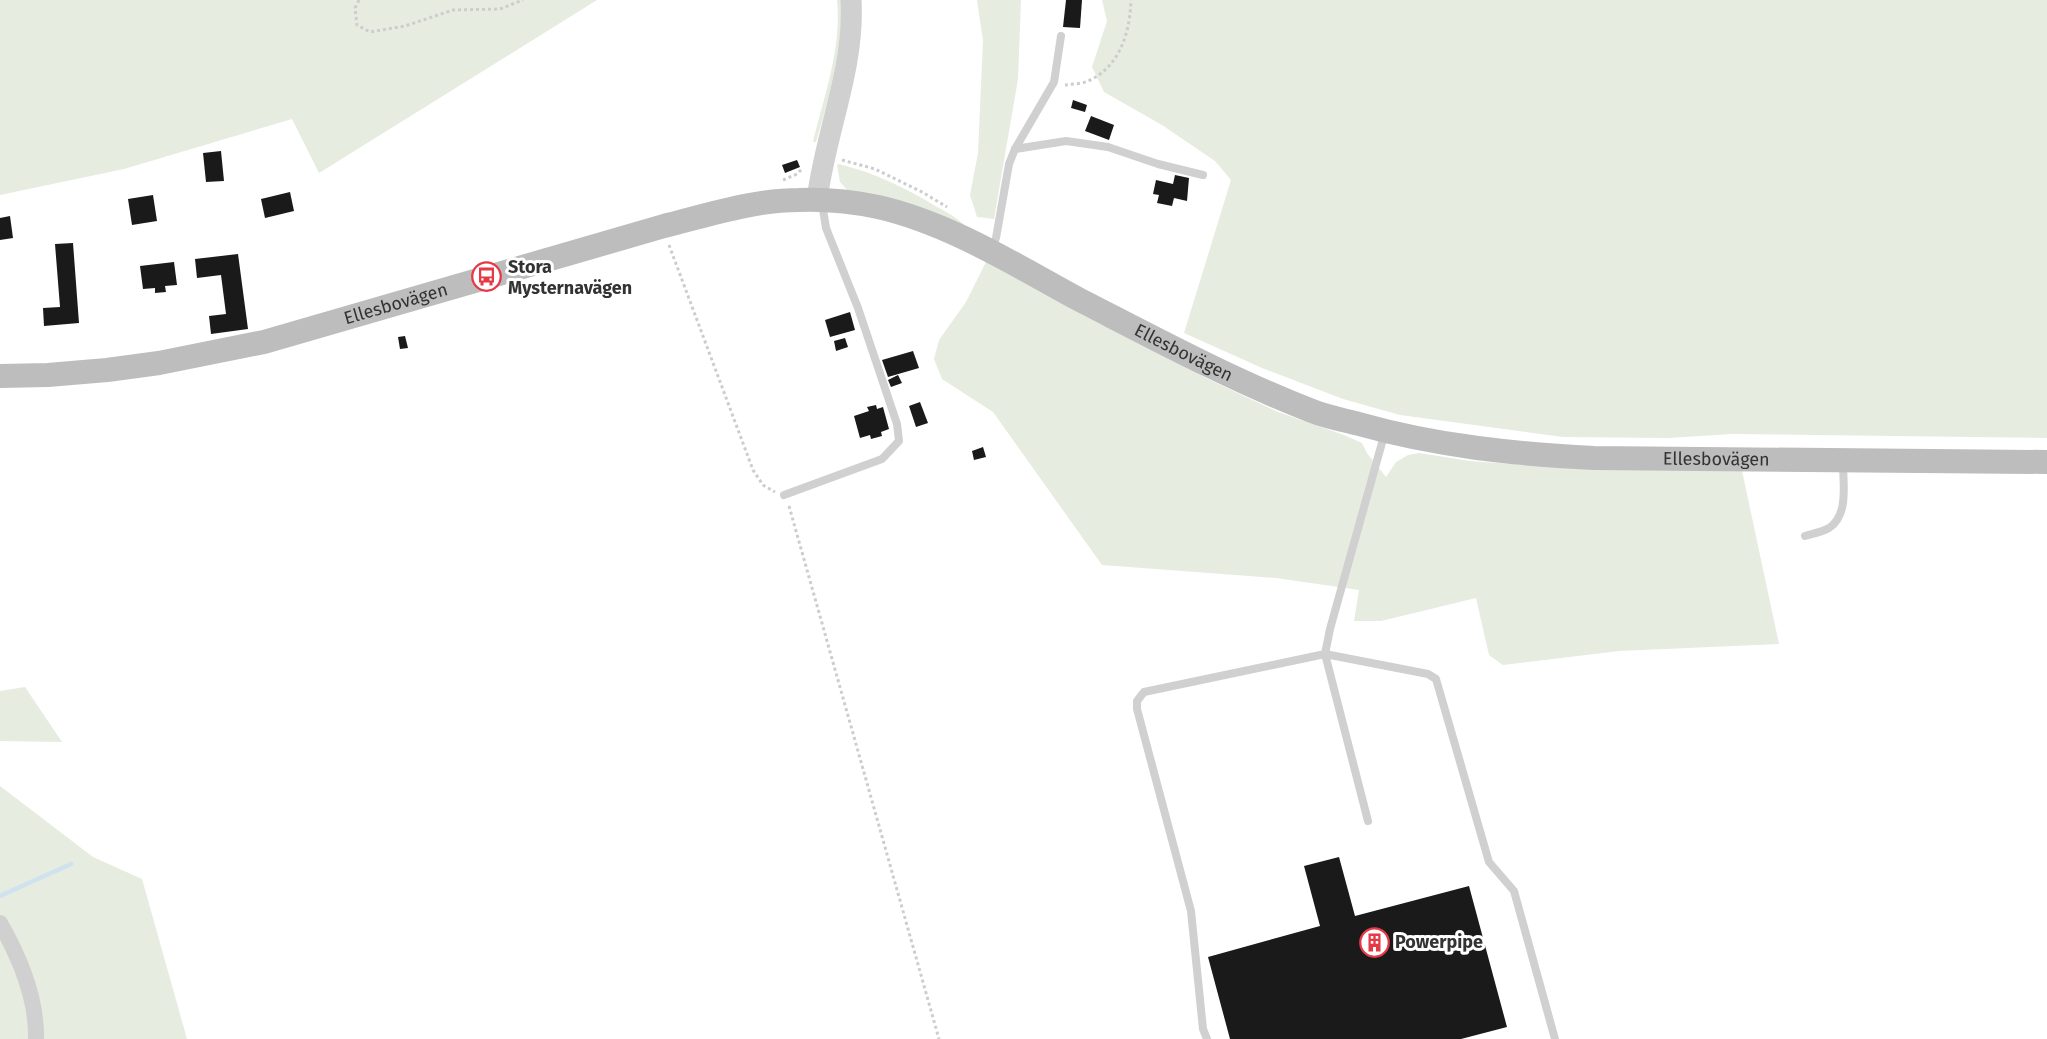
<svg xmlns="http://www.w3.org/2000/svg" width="2047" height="1039" font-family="'Fira Sans',sans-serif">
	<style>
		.green { fill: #e6ecdf }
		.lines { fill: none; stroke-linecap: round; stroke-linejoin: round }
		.stream { stroke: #cfe2ee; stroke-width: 4.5 }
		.building { fill: #1a1a1a }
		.path { stroke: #cdcdcd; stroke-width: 3; stroke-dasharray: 3 3; stroke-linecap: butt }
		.service { stroke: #d0d0d0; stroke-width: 8 }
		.minor { stroke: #d0d0d0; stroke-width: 16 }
		.tertiary { stroke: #d0d0d0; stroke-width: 21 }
		.secondary { stroke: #bdbdbd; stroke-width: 24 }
		.labels { text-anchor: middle; stroke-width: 6; stroke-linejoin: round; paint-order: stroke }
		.poi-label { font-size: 18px; font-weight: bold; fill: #333; stroke: #fff; text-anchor: start }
		.street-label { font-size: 18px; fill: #333; stroke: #fff }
	</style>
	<rect width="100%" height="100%" fill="#fff"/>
	<g class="green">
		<polygon points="0,0 597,0 319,173 292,119 124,169 0,195"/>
		<path d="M837,0H842C842,49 830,96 816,142H813C824,96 842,48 837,0Z"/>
		<polygon points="977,0 1021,0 1018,79 994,219 977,217 970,195 978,153 983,41"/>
		<polygon points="1102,0 2047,0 2047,438 1732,434 1669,438 1563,437 1400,415 1343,399 1262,368 1184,333 1231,180 1215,161 1162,125 1104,92 1092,67 1107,21"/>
		<path d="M839,164C875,173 906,188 937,207C950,214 962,220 970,232L850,193L840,182L837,165Z"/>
		<polygon points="986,262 1101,324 1208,379 1278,412 1344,435 1362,443 1367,453 1386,477 1396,462 1408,455 1419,453 1470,461 1524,465 1741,466 1779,644 1619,651 1503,665 1489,655 1476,598 1381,621 1354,621 1359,590 1276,578 1102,565 993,412 942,379 934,359 939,340 966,302"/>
		<polygon points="25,687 62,742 0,741 0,691"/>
		<polygon points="0,786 93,857 142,879 187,1039 0,1039"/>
	</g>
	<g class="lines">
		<polyline class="stream" points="0,896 71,864"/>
	</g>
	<g class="building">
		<polygon points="1066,0 1082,0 1080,28 1063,27"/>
		<polygon points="1073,100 1087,105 1085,112 1071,108"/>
		<polygon points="1091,116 1114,125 1109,140 1085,131"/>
		<polygon points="221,151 224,181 206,182 203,153"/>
		<polygon points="797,160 800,167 785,173 782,165"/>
		<polygon points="1175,175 1189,178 1187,201 1174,198 1172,206 1157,203 1159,195 1153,194 1156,180 1173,184"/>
		<polygon points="290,192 294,211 265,218 261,199"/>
		<polygon points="153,195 157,221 132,225 128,199"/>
		<polygon points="10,216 13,238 0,240 0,218"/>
		<polygon points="73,243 79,323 44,326 43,308 60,307 55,244"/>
		<polygon points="238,254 248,329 211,334 209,316 226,314 221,275 197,278 195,259"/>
		<polygon points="174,262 177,285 165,286 166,292 155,293 155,288 143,289 140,266"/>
		<polygon points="850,312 855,330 830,337 825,320"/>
		<polygon points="405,336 408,348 400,349 398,337"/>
		<polygon points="845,338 848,347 836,351 834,341"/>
		<polygon points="913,351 919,368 888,377 882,360"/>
		<polygon points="898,375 902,383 891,387 888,380"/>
		<polygon points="920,402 928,423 916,427 909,406"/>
		<polygon points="876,405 877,409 883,407 889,429 881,432 882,436 871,439 870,435 860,438 854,416 869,411 867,407"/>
		<polygon points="983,447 986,457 974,460 972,451"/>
		<polygon points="1339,857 1355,916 1469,886 1507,1027 1461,1039 1230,1039 1208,957 1320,926 1304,866"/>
	</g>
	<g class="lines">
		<g class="path">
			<polyline points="359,0 355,8 357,25 370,32 405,26 453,10 500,9 523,0"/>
			<path d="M1065,85C1072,84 1081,84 1088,81C1120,67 1130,32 1131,0"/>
			<polyline points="842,160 875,169 922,192 947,207"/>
			<polyline points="783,180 797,174 802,169"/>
			<polyline points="669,245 753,470 763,485 775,492"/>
			<polyline points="789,506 939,1039"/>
		</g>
		<g class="service">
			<polyline points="1015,149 1066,141 1108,147 1158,164 1203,175"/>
			<polyline points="992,249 996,238 1009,164 1015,149 1054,82 1061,36"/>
			<polyline points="784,495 882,459 899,441 897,424 858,308 826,228 822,203"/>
			<path d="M1805,536C1812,534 1822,532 1829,528C1849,515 1843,484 1843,463"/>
			<polyline points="1368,821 1325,654 1330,629 1385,432"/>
			<polyline points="1207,1039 1203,1029 1191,911 1137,709 1137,701 1144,692 1325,654 1428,674 1436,679 1489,862 1514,891 1555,1039"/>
		</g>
		<path class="minor" d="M0,923C20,958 37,998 36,1039"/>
		<path class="tertiary" d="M817,200C825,133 855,69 851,0"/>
		<path class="secondary" id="s1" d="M0,376L48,375L107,370L159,363L264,342L664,226C708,215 754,200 799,200C825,199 854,202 878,207C949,223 1017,266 1080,300C1156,339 1232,380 1312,411C1327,417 1344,420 1359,424C1437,446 1514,454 1594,458L2047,462"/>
	</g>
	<defs>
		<symbol id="bus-ring" viewBox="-11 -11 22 22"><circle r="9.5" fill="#fff" stroke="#e63946" stroke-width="1.5"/><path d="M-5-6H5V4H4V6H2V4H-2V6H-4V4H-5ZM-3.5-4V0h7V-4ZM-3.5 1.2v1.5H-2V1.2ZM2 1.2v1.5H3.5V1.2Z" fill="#e63946"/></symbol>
		<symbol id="building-ring" viewBox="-11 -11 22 22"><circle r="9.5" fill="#fff" stroke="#e63946" stroke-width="1.5"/><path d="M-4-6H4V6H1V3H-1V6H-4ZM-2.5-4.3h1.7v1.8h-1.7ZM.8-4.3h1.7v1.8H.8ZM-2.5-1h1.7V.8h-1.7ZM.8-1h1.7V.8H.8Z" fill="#e63946"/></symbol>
	</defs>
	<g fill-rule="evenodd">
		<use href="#bus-ring" x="470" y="260" width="33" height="33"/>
		<use href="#building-ring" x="1358" y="926" width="33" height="33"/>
	</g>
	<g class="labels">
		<g class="poi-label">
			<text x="508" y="273">Stora<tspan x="508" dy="21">Mysternavägen</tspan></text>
			<text x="1395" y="948">Powerpipe</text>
		</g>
		<g class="street-label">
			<text dy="6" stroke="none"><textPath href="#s1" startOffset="404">Ellesbovägen</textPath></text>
			<text dy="6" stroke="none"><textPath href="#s1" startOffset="1240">Ellesbovägen</textPath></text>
			<text dy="6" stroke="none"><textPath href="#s1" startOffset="1790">Ellesbovägen</textPath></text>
		</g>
	</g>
</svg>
